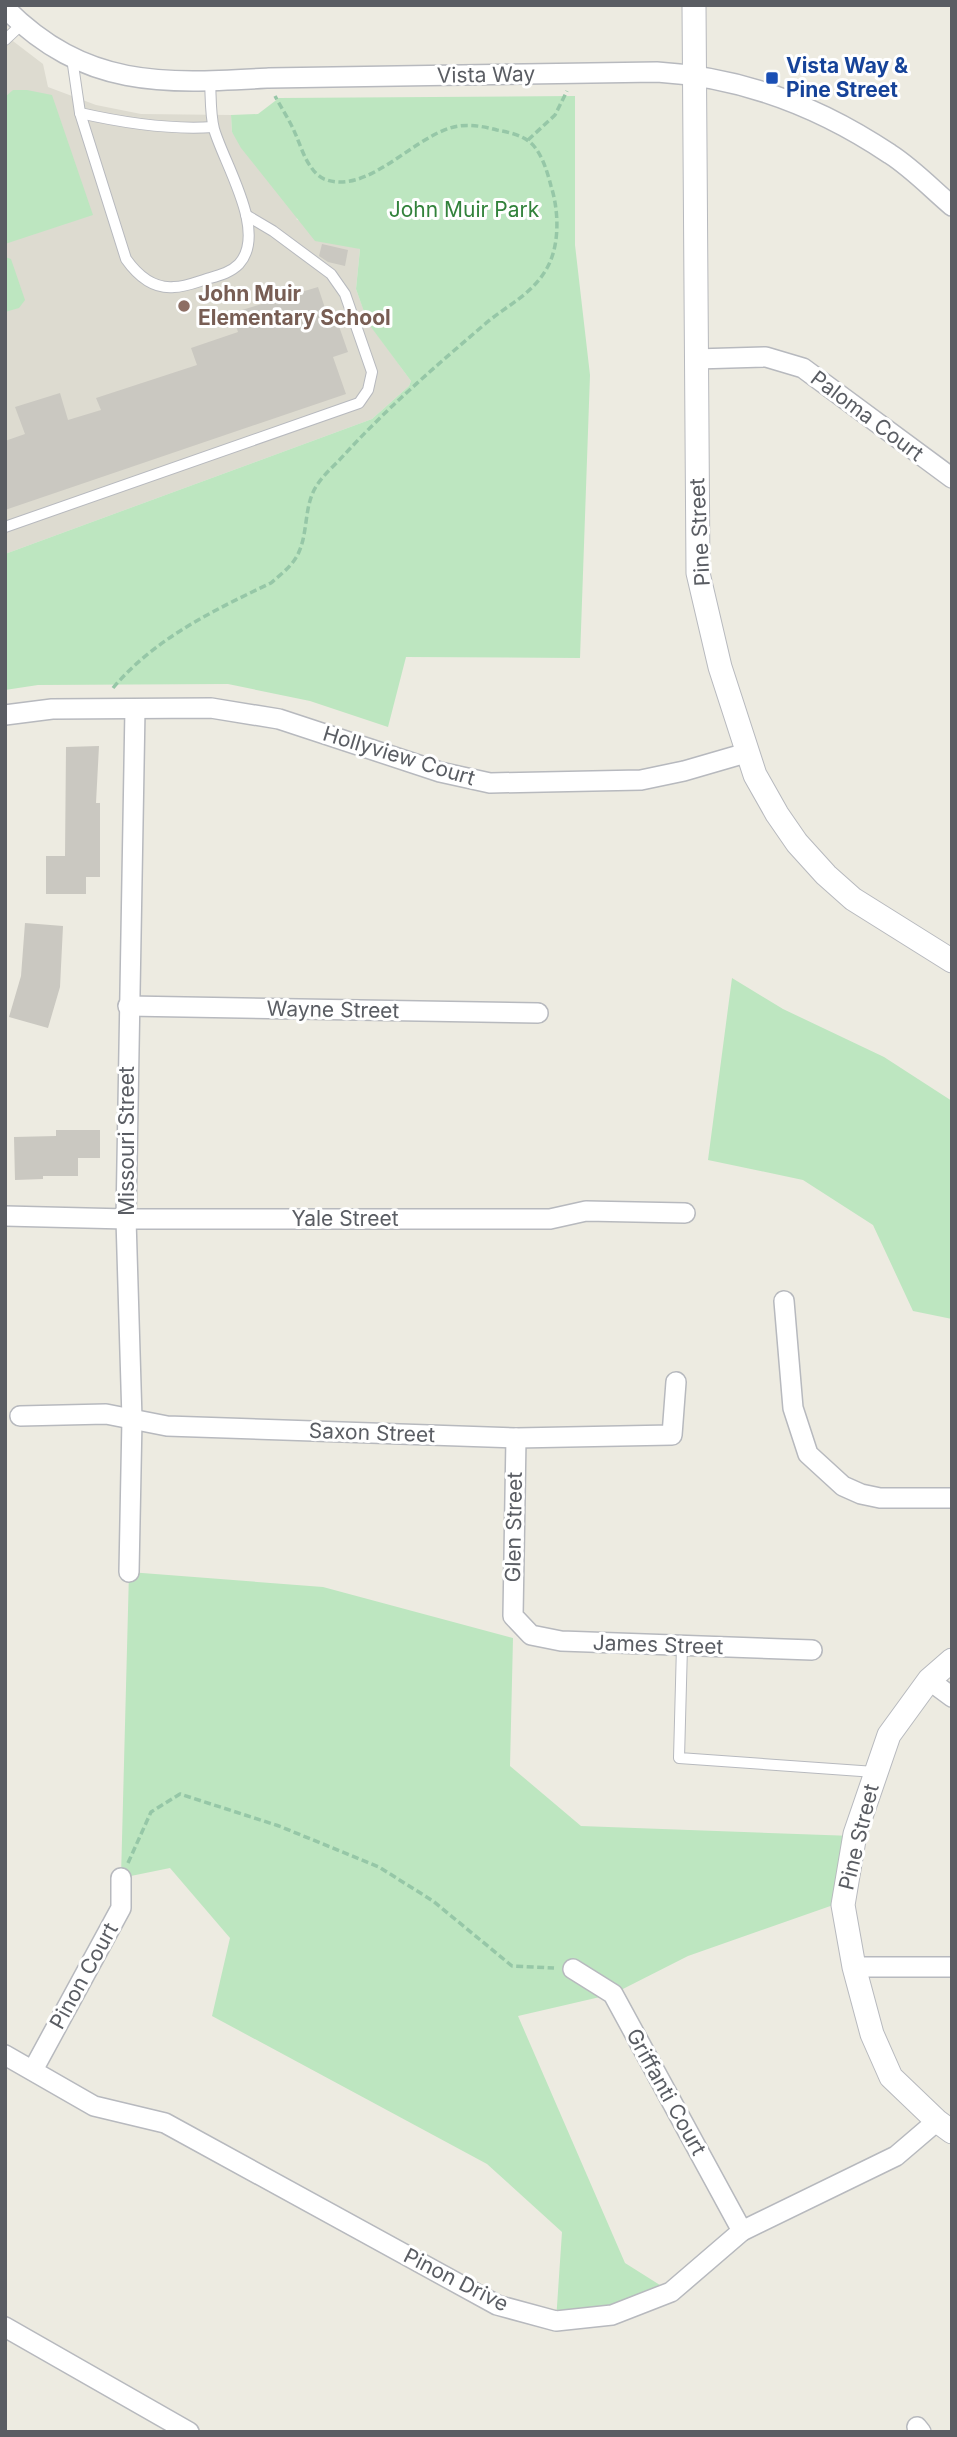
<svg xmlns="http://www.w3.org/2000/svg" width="957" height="2437" font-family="Inter,sans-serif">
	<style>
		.education { fill: #dddbd0 }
		.green { fill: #bde6c0 }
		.building { fill: #cac8c1 }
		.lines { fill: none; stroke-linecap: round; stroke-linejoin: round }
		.service-casing { stroke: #b7b9be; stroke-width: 12 }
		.minor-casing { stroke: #b7b9be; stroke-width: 22 }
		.tertiary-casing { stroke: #b7b9be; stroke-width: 25 }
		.path { stroke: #96c7a7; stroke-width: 3.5; stroke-dasharray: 7 3.5; stroke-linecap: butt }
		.service { stroke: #fff; stroke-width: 10 }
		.minor { stroke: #fff; stroke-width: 19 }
		.tertiary { stroke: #fff; stroke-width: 23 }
		.transit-dot { fill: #1a4fb4; stroke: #fff; stroke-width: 2.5 }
		.education-dot { fill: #8d6e63; stroke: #fff; stroke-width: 2.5 }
		.labels { text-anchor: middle; stroke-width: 6; stroke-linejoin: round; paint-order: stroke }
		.transit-label { font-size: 21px; font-weight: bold; fill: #164399; stroke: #fff; text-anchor: start }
		.street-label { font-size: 21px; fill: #5a5d63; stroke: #fff }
		.park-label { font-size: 21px; fill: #32823b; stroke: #fff }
		.education-label { font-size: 21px; font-weight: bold; fill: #785e54; stroke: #fff; text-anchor: start }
	</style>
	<rect width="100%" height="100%" fill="#edebe1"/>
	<polygon class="education" points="5,35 43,64 48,87 96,105 141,114 231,115 232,132 298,218 296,219 360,249 356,289 368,322 411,381 409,386 372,419 5,554"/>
	<g class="green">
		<polygon points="13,90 27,90 52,95 93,215 5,244 5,97"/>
		<polygon points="575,96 575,245 590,375 580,658 406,657 388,727 310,701 228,684 38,685 5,690 5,554 372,419 409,386 411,381 368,323 356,289 360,249 315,241 241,148 232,132 231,115 258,114 279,98"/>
		<polygon points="5,257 11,259 25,300 19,308 5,312"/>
		<polygon points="732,978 783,1009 884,1057 952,1101 952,1319 913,1311 873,1225 803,1180 708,1160"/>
		<polygon points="129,1572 323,1587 513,1638 510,1766 581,1826 853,1836 839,1903 688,1956 613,1994 518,2016 625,2263 671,2292 556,2321 562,2232 487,2164 212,2016 230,1938 170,1868 121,1878"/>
	</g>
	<g class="building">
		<polygon points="322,244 348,250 345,266 328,262 319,256"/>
		<polygon points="318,287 327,314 334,312 348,352 333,357 346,394 5,510 5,441 25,434 15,407 60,393 68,420 101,410 96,398 197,365 191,348 238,332 232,313"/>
		<polygon points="99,746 96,803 100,803 100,877 86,877 86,894 46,894 46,856 65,856 66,747"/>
		<polygon points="25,923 63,926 60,987 48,1028 9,1017 21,976"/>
		<polygon points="56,1130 100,1130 100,1158 78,1158 78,1176 43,1176 43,1179 15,1180 14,1137 56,1136"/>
	</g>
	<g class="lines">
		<defs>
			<g id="service">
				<polyline points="5,40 22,24"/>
				<path d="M72,58L80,113L126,259C138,276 153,289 174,287C186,287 199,281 210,278C221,275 231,272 239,264C268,232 224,164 214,129C210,114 211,96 210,81"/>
				<path d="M80,113C124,123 168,130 213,127"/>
				<polyline points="5,527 359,403 368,390 372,372 345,294 331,274 273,231 246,215"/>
				<polyline points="682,1646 679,1758 875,1772"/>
			</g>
			<g id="minor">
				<path d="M5,8C86,89 163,84 269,78L657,72C741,77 820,107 890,154C912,168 932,189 952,206"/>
				<polyline points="696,359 766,357 803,368 952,478"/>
				<polyline points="5,715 52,709 211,708 279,719 440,772 490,783 641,780 684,771 746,753"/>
				<polyline points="128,1006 538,1013"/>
				<polyline points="5,1216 126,1219 550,1219 586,1211 685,1213"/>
				<polyline points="784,1301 793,1408 808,1454 843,1486 861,1494 880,1498 952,1498"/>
				<polyline points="20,1416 106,1414 167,1426 516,1438 672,1435 676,1382"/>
				<polyline points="516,1438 513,1616 531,1635 561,1641 812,1650"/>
				<polyline points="129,1572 132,1419 126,1219 135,709"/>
				<polyline points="929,1680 952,1697"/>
				<polyline points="854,1967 952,1967"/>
				<polyline points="573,1969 613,1994 742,2231"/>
				<polyline points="5,2055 94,2106 165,2123 497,2305 556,2321 612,2315 671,2292 742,2231 896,2156 937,2121"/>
				<polyline points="33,2070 121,1908 121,1878"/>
				<polyline points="5,2327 189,2432"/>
				<polyline points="917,2427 921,2432"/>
			</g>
			<g id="tertiary">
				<polyline points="694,5 698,573 720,667 755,775 777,814 797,843 826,875 853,899 952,961"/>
				<polyline points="952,1660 929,1680 889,1735 855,1834 843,1905 854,1967 872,2034 891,2077 937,2121 952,2132"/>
			</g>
		</defs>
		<use href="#service" class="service-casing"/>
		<use href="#minor" class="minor-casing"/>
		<use href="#tertiary" class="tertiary-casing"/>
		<g class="path">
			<polyline points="528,140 555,115 567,91"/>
			<path d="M113,688C154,639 214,610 271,583C280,575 291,567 297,556C309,534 303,506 317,485C324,474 336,464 345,454C388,407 437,365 485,324C507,305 532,295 547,268C560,245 559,211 551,186C547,171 541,149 527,140C518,134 507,132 497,130C482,126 465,123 450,128C411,140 368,193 327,180C321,179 314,172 311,167C304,158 300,144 295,133C290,121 282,109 275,96"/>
			<polyline points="128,1863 151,1812 180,1794 279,1826 379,1867 433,1901 512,1966 554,1968"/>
		</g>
		<use href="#service" class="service"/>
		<use href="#minor" class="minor"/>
		<use href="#tertiary" class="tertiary"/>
	</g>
	<rect class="transit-dot" x="765" y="71" width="14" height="14" rx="3.5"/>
	<circle class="education-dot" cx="184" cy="306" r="7"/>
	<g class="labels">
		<g class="transit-label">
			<text x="786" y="73">Vista Way &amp;<tspan x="786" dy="24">Pine Street</tspan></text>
		</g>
		<g class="street-label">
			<text transform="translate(486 75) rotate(-1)" y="7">Vista Way</text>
			<text transform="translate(867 416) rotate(37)" y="7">Paloma Court</text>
			<text transform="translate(700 532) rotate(-93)" y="7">Pine Street</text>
			<text transform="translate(399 756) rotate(17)" y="7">Hollyview Court</text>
			<text transform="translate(333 1010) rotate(1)" y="7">Wayne Street</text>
			<text transform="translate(127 1141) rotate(-90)" y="7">Missouri Street</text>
			<text x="345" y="1226">Yale Street</text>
			<text transform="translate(372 1433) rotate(2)" y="7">Saxon Street</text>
			<text transform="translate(514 1527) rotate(-89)" y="7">Glen Street</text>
			<text transform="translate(658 1645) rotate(2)" y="7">James Street</text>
			<text transform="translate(859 1837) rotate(-76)" y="7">Pine Street</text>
			<text transform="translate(84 1976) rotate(-61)" y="7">Pinon Court</text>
			<text transform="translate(666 2092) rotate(61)" y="7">Griffanti Court</text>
			<text transform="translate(456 2280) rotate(27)" y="7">Pinon Drive</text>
		</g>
		<g class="park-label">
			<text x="464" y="217">John Muir Park</text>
		</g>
		<g class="education-label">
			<text x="198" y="301">John Muir<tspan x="198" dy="24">Elementary School</tspan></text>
		</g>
	</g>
	<rect width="957" height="2437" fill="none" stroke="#5a5d63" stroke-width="14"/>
</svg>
